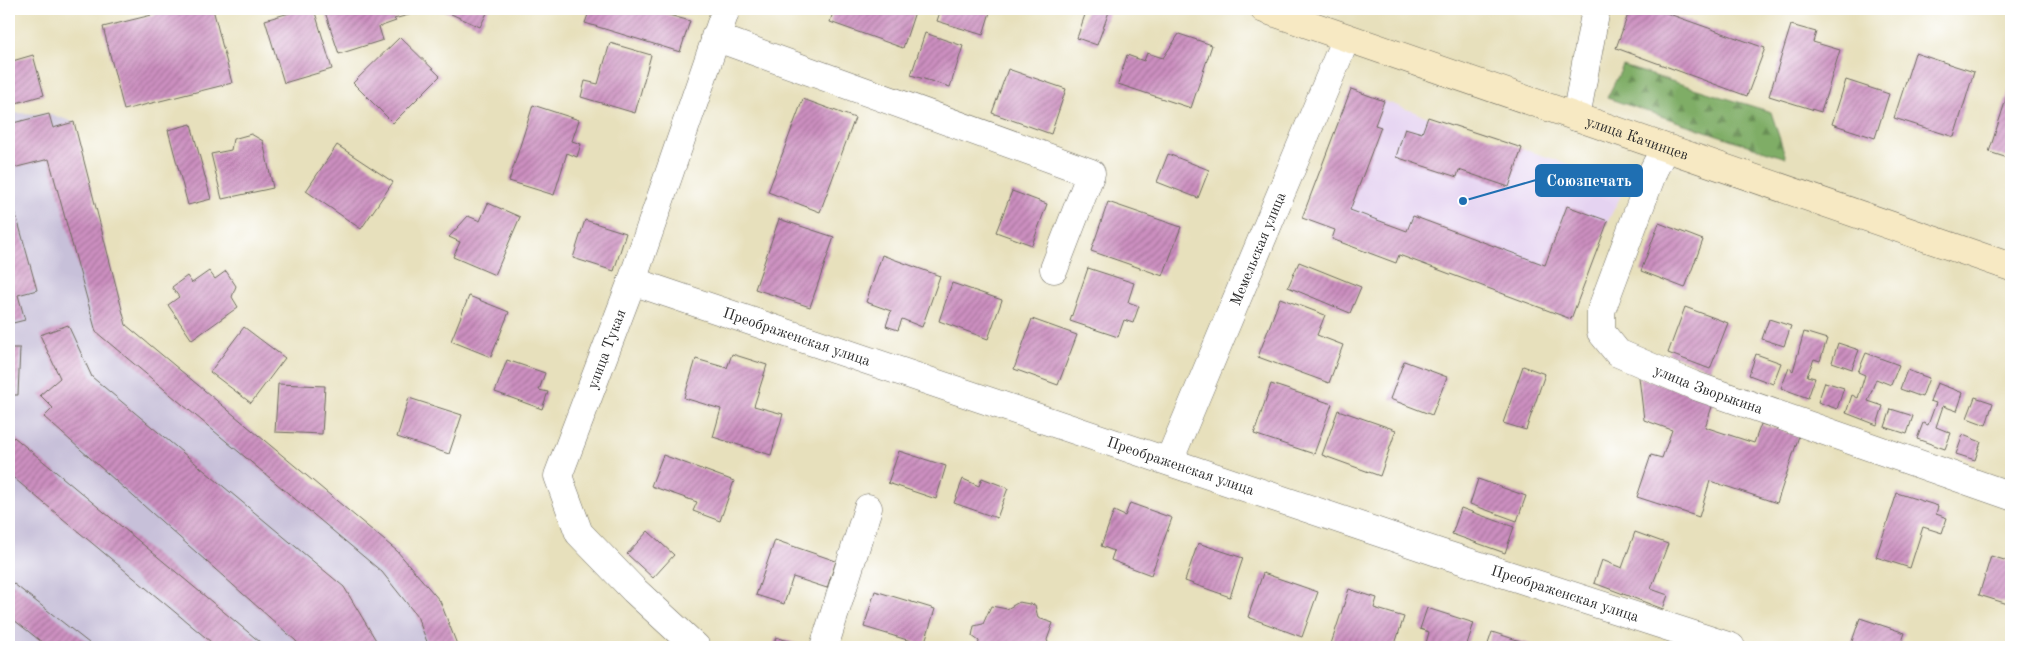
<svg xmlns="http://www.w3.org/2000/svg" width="2020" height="656" font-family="'Old Standard TT',serif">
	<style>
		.built { fill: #e5d3f1 }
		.industrial { fill: #c7c0d9 }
		.forest { fill: url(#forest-firs); stroke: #556c48 }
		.building { fill: url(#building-hatch) }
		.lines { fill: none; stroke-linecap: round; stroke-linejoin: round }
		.minor-casing { stroke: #6d6a5e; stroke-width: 29 }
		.secondary-casing { stroke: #6d6a5e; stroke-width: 29 }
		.minor { stroke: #fff; stroke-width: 28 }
		.secondary { stroke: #f7e9c3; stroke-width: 28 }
		.labels { text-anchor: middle; stroke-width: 4; stroke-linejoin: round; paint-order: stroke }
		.street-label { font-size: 15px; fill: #2b2b2b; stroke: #fff }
		.leader { fill: none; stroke: #1f6fb2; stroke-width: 2 }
		.callout-dot { fill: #1f6fb2; stroke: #fff; stroke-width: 2 }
		.callout { fill: #1f6fb2; stroke: #1f6fb2; stroke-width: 2 }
		.callout-label { font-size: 16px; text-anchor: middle; font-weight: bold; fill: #fff }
	</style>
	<defs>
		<pattern id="forest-firs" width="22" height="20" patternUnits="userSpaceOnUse" patternTransform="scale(1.25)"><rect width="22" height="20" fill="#7fad66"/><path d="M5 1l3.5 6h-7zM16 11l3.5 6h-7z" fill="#688d54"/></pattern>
		<pattern id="building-hatch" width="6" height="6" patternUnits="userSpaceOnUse" patternTransform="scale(1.25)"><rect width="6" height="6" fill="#cc8fc0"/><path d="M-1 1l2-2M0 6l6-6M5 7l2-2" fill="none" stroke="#a6759c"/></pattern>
	</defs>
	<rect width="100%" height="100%" fill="#fff"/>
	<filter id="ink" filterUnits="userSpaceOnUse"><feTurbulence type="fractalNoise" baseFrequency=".02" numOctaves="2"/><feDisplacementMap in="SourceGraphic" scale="10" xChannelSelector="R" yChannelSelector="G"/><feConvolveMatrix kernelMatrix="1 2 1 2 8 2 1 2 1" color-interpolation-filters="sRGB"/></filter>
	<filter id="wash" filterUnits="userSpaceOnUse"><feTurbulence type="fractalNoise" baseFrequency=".0096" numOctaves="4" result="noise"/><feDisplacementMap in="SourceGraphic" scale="20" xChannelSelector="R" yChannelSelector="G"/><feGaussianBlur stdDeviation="1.12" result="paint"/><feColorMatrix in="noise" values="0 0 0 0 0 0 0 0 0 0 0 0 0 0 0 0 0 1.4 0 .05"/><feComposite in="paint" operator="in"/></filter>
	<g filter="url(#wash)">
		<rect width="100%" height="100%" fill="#e7e0bc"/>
		<polygon class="built" points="1351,89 1428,117 1627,184 1608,221 1571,319 1399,255 1396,263 1332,239 1335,230 1302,218"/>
		<polygon class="industrial" points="9,113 49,114 74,122 126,325 397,551 440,601 458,647 9,647"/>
		<polygon class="forest" points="1623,66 1771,112 1786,158 1607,98"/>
		<g id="blocks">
			<g class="building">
				<polygon points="176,9 213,9 232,83 124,110 103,27"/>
				<polygon points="303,9 314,9 332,69 284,83 265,20"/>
				<polygon points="324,9 430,9 394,19 396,21 379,27 383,40 339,54"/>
				<polygon points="440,9 489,9 480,27"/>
				<polygon points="590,9 648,9 690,21 680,52 585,23"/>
				<polygon points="834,9 916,9 903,48 830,22"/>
				<polygon points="941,9 991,9 983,35 937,21"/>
				<polygon points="1087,9 1110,9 1097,45 1077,38"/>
				<polygon points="1630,9 1655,9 1765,48 1747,96 1616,48"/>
				<polygon points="1791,25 1816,32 1813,42 1840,50 1821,112 1769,96"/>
				<polygon points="925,33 963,46 950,87 911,75"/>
				<polygon points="1179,34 1212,45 1191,108 1118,84 1127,55 1144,61 1147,53 1163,58"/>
				<polygon points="400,37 440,76 393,123 353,83"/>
				<polygon points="610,43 651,55 635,113 581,97 585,81 598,84"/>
				<polygon points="1915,53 1974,72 1954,137 1894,118"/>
				<polygon points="33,55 44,95 9,105 9,62"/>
				<polygon points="1008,69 1066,89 1051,134 992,113"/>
				<polygon points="1846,80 1889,94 1875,138 1832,124"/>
				<polygon points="1351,89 1384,101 1375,125 1381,127 1350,210 1407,231 1413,216 1545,265 1567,206 1608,221 1571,319 1399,255 1396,263 1332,239 1335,230 1302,218"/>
				<polygon points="2009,90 2011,91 2011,159 1989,152"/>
				<polygon points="803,99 855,118 820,212 768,192"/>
				<polygon points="533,105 579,120 572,141 581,144 577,157 567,153 554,195 509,181"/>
				<polygon points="49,114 53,128 74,122 126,325 397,551 440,601 458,647 429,647 417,616 382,572 96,332 49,159 9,169 9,124"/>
				<polygon points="1428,117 1522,148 1509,187 1459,170 1457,177 1396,157 1405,128 1422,133"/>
				<polygon points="191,124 211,199 188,205 168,130"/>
				<polygon points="251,134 263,141 273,188 222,199 211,154 231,150 233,139"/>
				<polygon points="337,145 393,182 361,229 306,191"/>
				<polygon points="1168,154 1209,170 1198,198 1157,182"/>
				<polygon points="1012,191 1047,204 1032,245 996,232"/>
				<polygon points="12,200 37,290 18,295 25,320 9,324 9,201"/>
				<polygon points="1108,202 1181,227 1163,276 1091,251"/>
				<polygon points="488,203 520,217 495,275 453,257 460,242 449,237 468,216 480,221"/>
				<polygon points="779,219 834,237 810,307 755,289"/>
				<polygon points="585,220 626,233 614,271 573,258"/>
				<polygon points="1659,223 1703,240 1685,288 1641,271"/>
				<polygon points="882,255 940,276 922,327 902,319 898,330 886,326 891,311 866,302"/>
				<polygon points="1299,262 1361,287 1350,313 1288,287"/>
				<polygon points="1088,268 1134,283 1128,302 1139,306 1133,323 1124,320 1118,337 1070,321"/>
				<polygon points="209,271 215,279 226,271 236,286 232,297 238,307 192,340 168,305 179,297 172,287 187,276 192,283"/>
				<polygon points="952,283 1002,300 988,339 939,321"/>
				<polygon points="469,296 509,312 491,357 451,341"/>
				<polygon points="1280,298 1325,315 1317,335 1343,345 1329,383 1258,357"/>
				<polygon points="1685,307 1728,323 1710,369 1668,353"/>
				<polygon points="1032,319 1077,335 1058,385 1014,369"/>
				<polygon points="1769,319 1791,326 1784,346 1762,339"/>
				<polygon points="68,325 92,377 344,587 380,647 299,647 296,641 44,417 53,408 40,395 60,378 40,335"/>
				<polygon points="244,327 285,358 251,403 210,372"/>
				<polygon points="1804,332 1827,339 1820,361 1814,359 1807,376 1815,378 1808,398 1781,388 1789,368 1793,371"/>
				<polygon points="1838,343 1859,350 1852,369 1832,362"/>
				<polygon points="9,348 20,348 18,395 9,395"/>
				<polygon points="1866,353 1899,365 1891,385 1876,379 1868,401 1883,406 1877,425 1846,413 1852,395 1858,398 1865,375 1858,372"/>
				<polygon points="732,354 767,365 754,406 783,414 771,455 713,437 721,409 684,398 696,359 727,368"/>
				<polygon points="1756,354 1781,363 1773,384 1749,375"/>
				<polygon points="507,360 545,373 539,390 548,392 542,409 495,392"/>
				<polygon points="1404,361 1447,377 1432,415 1390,399"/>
				<polygon points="1523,366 1545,374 1526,430 1503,423"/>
				<polygon points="1907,370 1929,378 1922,397 1900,389"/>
				<polygon points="1639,377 1714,401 1705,427 1754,443 1761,424 1799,436 1777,503 1710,481 1699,517 1637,497 1651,455 1662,458 1672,430 1644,420"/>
				<polygon points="1825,382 1844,388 1837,409 1818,402"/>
				<polygon points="1937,383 1963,393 1957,411 1943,406 1936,427 1951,433 1945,449 1917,439 1923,423 1928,425 1936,403 1930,401"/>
				<polygon points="278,384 325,386 322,434 275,432"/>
				<polygon points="1271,384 1332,404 1314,454 1254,434"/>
				<polygon points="1975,397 1993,403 1986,425 1967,418"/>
				<polygon points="409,398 462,415 449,454 397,437"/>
				<polygon points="1891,409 1913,416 1907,434 1885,427"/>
				<polygon points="1338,410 1396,430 1380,476 1322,455"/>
				<polygon points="1963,435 1981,442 1975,460 1956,454"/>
				<polygon points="14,437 266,647 217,647 9,474 9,443"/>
				<polygon points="899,451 946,466 936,499 888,483"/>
				<polygon points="663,455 734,481 720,521 693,511 697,502 651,486"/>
				<polygon points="982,478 1008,488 997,518 954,503 963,479 979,486"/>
				<polygon points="1478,479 1526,496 1517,521 1470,504"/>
				<polygon points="1897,493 1938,506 1936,514 1947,518 1942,533 1923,527 1910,568 1876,557"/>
				<polygon points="1130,503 1172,518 1151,575 1111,560 1114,551 1101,546 1114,511 1125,516"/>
				<polygon points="1461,508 1514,527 1505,553 1452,534"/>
				<polygon points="648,531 674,555 653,578 627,554"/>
				<polygon points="1635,532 1668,544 1651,589 1668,595 1663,609 1594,583 1602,560 1622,568"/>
				<polygon points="775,540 836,561 827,588 793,577 784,604 756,595"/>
				<polygon points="1198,543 1243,558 1230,597 1185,581"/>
				<polygon points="1991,556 2011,562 2011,605 1979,595"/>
				<polygon points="1263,573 1318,592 1302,637 1248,617"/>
				<polygon points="9,580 94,647 48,647 9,616"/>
				<polygon points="1349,589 1377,598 1374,608 1404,617 1394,647 1330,647"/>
				<polygon points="875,591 935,609 924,645 864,627"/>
				<polygon points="1019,602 1035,605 1038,618 1053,623 1047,640 1050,647 978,647 979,641 972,636 974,626 983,624 991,606 1007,609"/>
				<polygon points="1427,608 1474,623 1466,647 1425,647 1429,632 1420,629"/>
				<polygon points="1860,618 1905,633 1900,647 1850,647"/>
				<polygon points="1492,632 1539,647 1487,647"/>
				<polygon points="776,637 807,647 773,647"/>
			</g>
		</g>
	</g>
	<g filter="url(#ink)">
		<use href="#blocks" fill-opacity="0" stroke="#6d6a5e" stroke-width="1"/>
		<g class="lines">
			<defs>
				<g id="minor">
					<polyline points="715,37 1091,173 1054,269"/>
					<polyline points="1576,117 1596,9"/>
					<path id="s1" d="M1665,148L1654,169L1601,311V332L1618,353L1693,385L2011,496"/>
					<path id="s2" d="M632,281L1440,553L1731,647"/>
					<path id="s3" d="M1169,461L1346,38"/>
					<path id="s4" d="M696,647L634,590L579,533L558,476L632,281L726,9"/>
					<polyline points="824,647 868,508"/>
				</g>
				<g id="secondary">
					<path id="s5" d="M1264,9L2011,267"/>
				</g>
			</defs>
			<use href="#minor" class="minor-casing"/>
			<use href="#secondary" class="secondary-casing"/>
			<use href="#minor" class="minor"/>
			<use href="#secondary" class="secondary"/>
		</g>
	</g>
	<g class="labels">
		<g class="street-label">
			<text dy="5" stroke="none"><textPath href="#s5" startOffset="395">улица Качинцев</textPath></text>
			<text dy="5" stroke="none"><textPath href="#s3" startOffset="230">Мемельская улица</textPath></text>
			<text dy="5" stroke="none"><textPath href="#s2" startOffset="174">Преображенская улица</textPath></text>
			<text dy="5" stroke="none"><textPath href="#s4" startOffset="360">улица Тукая</textPath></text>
			<text dy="5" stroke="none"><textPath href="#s1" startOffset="321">улица Зворыкина</textPath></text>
			<text dy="5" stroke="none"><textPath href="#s2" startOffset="579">Преображенская улица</textPath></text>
			<text dy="5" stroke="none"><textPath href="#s2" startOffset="984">Преображенская улица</textPath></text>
		</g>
	</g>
	<path class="leader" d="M1463 201L1536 180"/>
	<circle class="callout-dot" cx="1463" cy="201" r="5"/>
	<rect class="callout" x="1536" y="165" width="106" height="31" rx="5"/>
	<g class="callout-label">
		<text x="1589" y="186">Союзпечать</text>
	</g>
	<rect width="2020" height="656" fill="none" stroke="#fff" stroke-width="30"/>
</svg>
